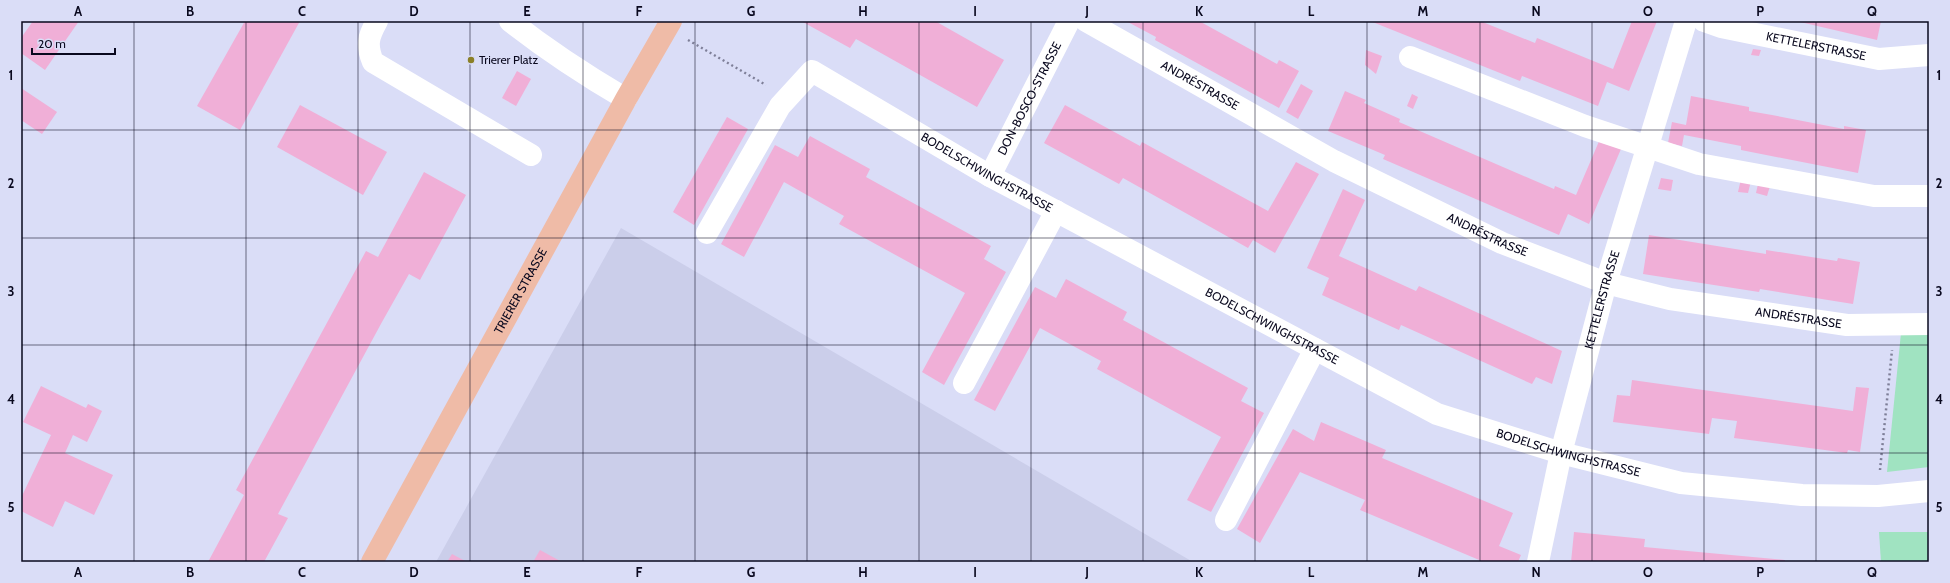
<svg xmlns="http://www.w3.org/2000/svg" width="1950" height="583" font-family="Cabin,sans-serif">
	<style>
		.built { fill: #cbceea }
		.green { fill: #a0e3c1 }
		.building { fill: #f0afd7 }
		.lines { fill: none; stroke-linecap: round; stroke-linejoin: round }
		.path { stroke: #7e7f98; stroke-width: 2.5; stroke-dasharray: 2 3; stroke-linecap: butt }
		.minor { stroke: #fff; stroke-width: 22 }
		.major { stroke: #efbba7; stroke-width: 22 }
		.grid { fill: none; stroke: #09081e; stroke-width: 1; stroke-opacity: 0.55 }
		.poi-dot { fill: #8b8027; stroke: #daddf7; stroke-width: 1.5 }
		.labels { text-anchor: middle; stroke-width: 3.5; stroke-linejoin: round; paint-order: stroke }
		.street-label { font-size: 12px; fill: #09081e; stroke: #daddf7 }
		.poi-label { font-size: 12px; fill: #09081e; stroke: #daddf7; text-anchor: start }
		.neatline { fill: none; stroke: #09081e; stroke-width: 1.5 }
		.grid-label { font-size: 13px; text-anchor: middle; font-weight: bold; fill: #09081e }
	</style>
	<rect width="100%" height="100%" fill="#daddf7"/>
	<polygon class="built" points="621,228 1193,562 436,562"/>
	<g class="green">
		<polygon points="1929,331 1929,467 1887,472 1901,333"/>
		<polygon points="1879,532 1929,532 1929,562 1881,562"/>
	</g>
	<g class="building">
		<polygon points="33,21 79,21 45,70 21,53 21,38"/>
		<polygon points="245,21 300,21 240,130 197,106"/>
		<polygon points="801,21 935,21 1004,60 977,107 856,39 850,48"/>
		<polygon points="1126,21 1199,21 1277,64 1279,60 1299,71 1279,108 1155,40 1156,37"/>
		<polygon points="1370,21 1480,21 1535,43 1537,38 1613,69 1632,21 1657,21 1629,91 1607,82 1598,106 1522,76 1520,81"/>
		<polygon points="1796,21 1881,21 1877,40"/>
		<polygon points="1753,49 1761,50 1759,56 1751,55"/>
		<polygon points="1366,50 1382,56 1376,74 1365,65"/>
		<polygon points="517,71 531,79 516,106 502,98"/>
		<polygon points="1301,84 1313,91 1298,119 1286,112"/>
		<polygon points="21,88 57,112 42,134 21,120"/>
		<polygon points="1345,91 1366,100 1364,103 1400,119 1399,122 1554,189 1555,186 1576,195 1600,139 1621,149 1589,224 1568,214 1559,235 1383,159 1385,155 1328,131"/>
		<polygon points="1412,94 1418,97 1413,109 1407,106"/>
		<polygon points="1691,96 1749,107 1749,111 1772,115 1844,129 1844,126 1866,130 1858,173 1741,150 1741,146 1684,135 1682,146 1668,143 1672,122 1686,125"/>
		<polygon points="300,105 387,152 363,195 277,147"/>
		<polygon points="1065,105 1140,146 1142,142 1268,211 1296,162 1319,174 1275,253 1253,240 1248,248 1123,178 1119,184 1044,143"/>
		<polygon points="727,117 748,129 694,225 673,212"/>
		<polygon points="810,136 870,169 866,177 991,246 984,259 1006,272 944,385 922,372 965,293 839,224 844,216 784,182 744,257 721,244 775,145 798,157"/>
		<polygon points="424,172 466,195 420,280 409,274 382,322 278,514 288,518 264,562 208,562 244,495 236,490 366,251 378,257"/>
		<polygon points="1661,178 1673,180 1671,191 1658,189"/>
		<polygon points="1741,179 1751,181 1748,193 1738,192"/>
		<polygon points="1758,184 1770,186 1767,196 1756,193"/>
		<polygon points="1343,189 1365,200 1339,256 1416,291 1419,286 1562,351 1552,384 1536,377 1532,384 1401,325 1399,330 1322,295 1329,278 1307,268"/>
		<polygon points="1649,235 1766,254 1766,250 1837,261 1838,258 1860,262 1853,304 1760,289 1759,292 1643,274"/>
		<polygon points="1066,279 1127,312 1123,320 1248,388 1241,401 1264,413 1211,512 1187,500 1221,437 1097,369 1101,361 1040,328 995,411 974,400 1035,287 1056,298"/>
		<polygon points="1632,380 1853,411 1856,387 1869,388 1860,452 1848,450 1847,453 1734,438 1737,421 1712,418 1709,434 1613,422 1617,395 1630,396"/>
		<polygon points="41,386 86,408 88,404 102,411 87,442 73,435 65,453 113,475 94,515 65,501 53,527 21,511 21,498 51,435 23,422"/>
		<polygon points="1321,422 1386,450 1382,458 1513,513 1499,546 1521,555 1518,562 1484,562 1360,510 1365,500 1300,472 1260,543 1237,529 1293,429 1314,441"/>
		<polygon points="1574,532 1645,539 1644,547 1785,560 1785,562 1571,562"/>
		<polygon points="540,550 562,562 533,562"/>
		<polygon points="452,554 467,562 447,562"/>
	</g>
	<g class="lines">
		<g class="path">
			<polyline points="688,40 766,85"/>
			<polyline points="1880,470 1892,350"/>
		</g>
		<g class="minor">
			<path d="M377,21C368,37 366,45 373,62L531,155"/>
			<path d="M510,21C547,50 585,75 626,99"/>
			<path id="s1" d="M1086,21L1334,161L1502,243L1606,283L1670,299L1847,325L1929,324"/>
			<path id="s2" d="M1704,21L1721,27L1879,59L1929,55"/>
			<polyline points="1410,57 1585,126 1699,164 1874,196 1929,196"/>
			<path id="s3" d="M990,176L1069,21"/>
			<path id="s4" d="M707,233L780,106L812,71L990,176L1437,414L1561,453L1681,483L1802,495L1878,496L1929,491"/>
			<polyline points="964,383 1056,211"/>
			<polyline points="1226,520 1315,349"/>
			<path id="s5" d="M1538,562L1561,453L1606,283L1686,21"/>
		</g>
		<path class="major" id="s6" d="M372,562L626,99L671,21"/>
	</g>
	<path class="grid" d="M134,21V562M246,21V562M358,21V562M470,21V562M583,21V562M695,21V562M807,21V562M919,21V562M1031,21V562M1143,21V562M1255,21V562M1367,21V562M1480,21V562M1592,21V562M1704,21V562M1816,21V562M21,130H1929M21,238H1929M21,345H1929M21,453H1929"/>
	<circle class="poi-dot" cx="471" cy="60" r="4"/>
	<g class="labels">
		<g class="street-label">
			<text dy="4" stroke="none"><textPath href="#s2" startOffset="115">KETTELERSTRASSE</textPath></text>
			<text dy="4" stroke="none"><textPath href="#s1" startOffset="131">ANDRÉSTRASSE</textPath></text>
			<text dy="4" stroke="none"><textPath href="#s3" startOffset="87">DON-BOSCO-STRASSE</textPath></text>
			<text dy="4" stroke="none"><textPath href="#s4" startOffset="396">BODELSCHWINGHSTRASSE</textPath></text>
			<text dy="4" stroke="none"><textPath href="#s1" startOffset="455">ANDRÉSTRASSE</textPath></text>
			<text dy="4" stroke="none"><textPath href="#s6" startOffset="309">TRIERER STRASSE</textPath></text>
			<text dy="4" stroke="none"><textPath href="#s5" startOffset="270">KETTELERSTRASSE</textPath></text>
			<text dy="4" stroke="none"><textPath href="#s1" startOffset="779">ANDRÉSTRASSE</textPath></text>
			<text dy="4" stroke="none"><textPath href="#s4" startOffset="720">BODELSCHWINGHSTRASSE</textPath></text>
			<text dy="4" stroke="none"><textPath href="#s4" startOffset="1044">BODELSCHWINGHSTRASSE</textPath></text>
		</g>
		<g class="poi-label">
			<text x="479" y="64">Trierer Platz</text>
		</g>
	</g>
	<rect width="1950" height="583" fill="none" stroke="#daddf7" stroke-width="44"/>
	<path d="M32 48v6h83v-6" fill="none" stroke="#09081e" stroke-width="2"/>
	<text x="38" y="48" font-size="12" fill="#09081e" stroke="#daddf7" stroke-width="3" paint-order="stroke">20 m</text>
	<rect x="22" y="22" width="1906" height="539" class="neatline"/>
	<g class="grid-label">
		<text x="78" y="16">A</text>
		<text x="190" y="16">B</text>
		<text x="302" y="16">C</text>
		<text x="414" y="16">D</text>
		<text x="527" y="16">E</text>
		<text x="639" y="16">F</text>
		<text x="751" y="16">G</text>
		<text x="863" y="16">H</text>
		<text x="975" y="16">I</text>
		<text x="1087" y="16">J</text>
		<text x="1199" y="16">K</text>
		<text x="1311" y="16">L</text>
		<text x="1423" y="16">M</text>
		<text x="1536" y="16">N</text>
		<text x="1648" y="16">O</text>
		<text x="1760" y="16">P</text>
		<text x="1872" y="16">Q</text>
		<text x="11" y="80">1</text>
		<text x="1939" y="80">1</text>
		<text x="11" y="188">2</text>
		<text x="1939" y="188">2</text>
		<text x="11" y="296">3</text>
		<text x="1939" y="296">3</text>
		<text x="11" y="404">4</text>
		<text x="1939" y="404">4</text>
		<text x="11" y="512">5</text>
		<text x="1939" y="512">5</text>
		<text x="78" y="577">A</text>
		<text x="190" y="577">B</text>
		<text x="302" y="577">C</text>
		<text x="414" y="577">D</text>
		<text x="527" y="577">E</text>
		<text x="639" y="577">F</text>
		<text x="751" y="577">G</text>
		<text x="863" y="577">H</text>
		<text x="975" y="577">I</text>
		<text x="1087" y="577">J</text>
		<text x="1199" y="577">K</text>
		<text x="1311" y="577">L</text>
		<text x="1423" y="577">M</text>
		<text x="1536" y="577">N</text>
		<text x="1648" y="577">O</text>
		<text x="1760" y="577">P</text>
		<text x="1872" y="577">Q</text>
	</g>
</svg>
